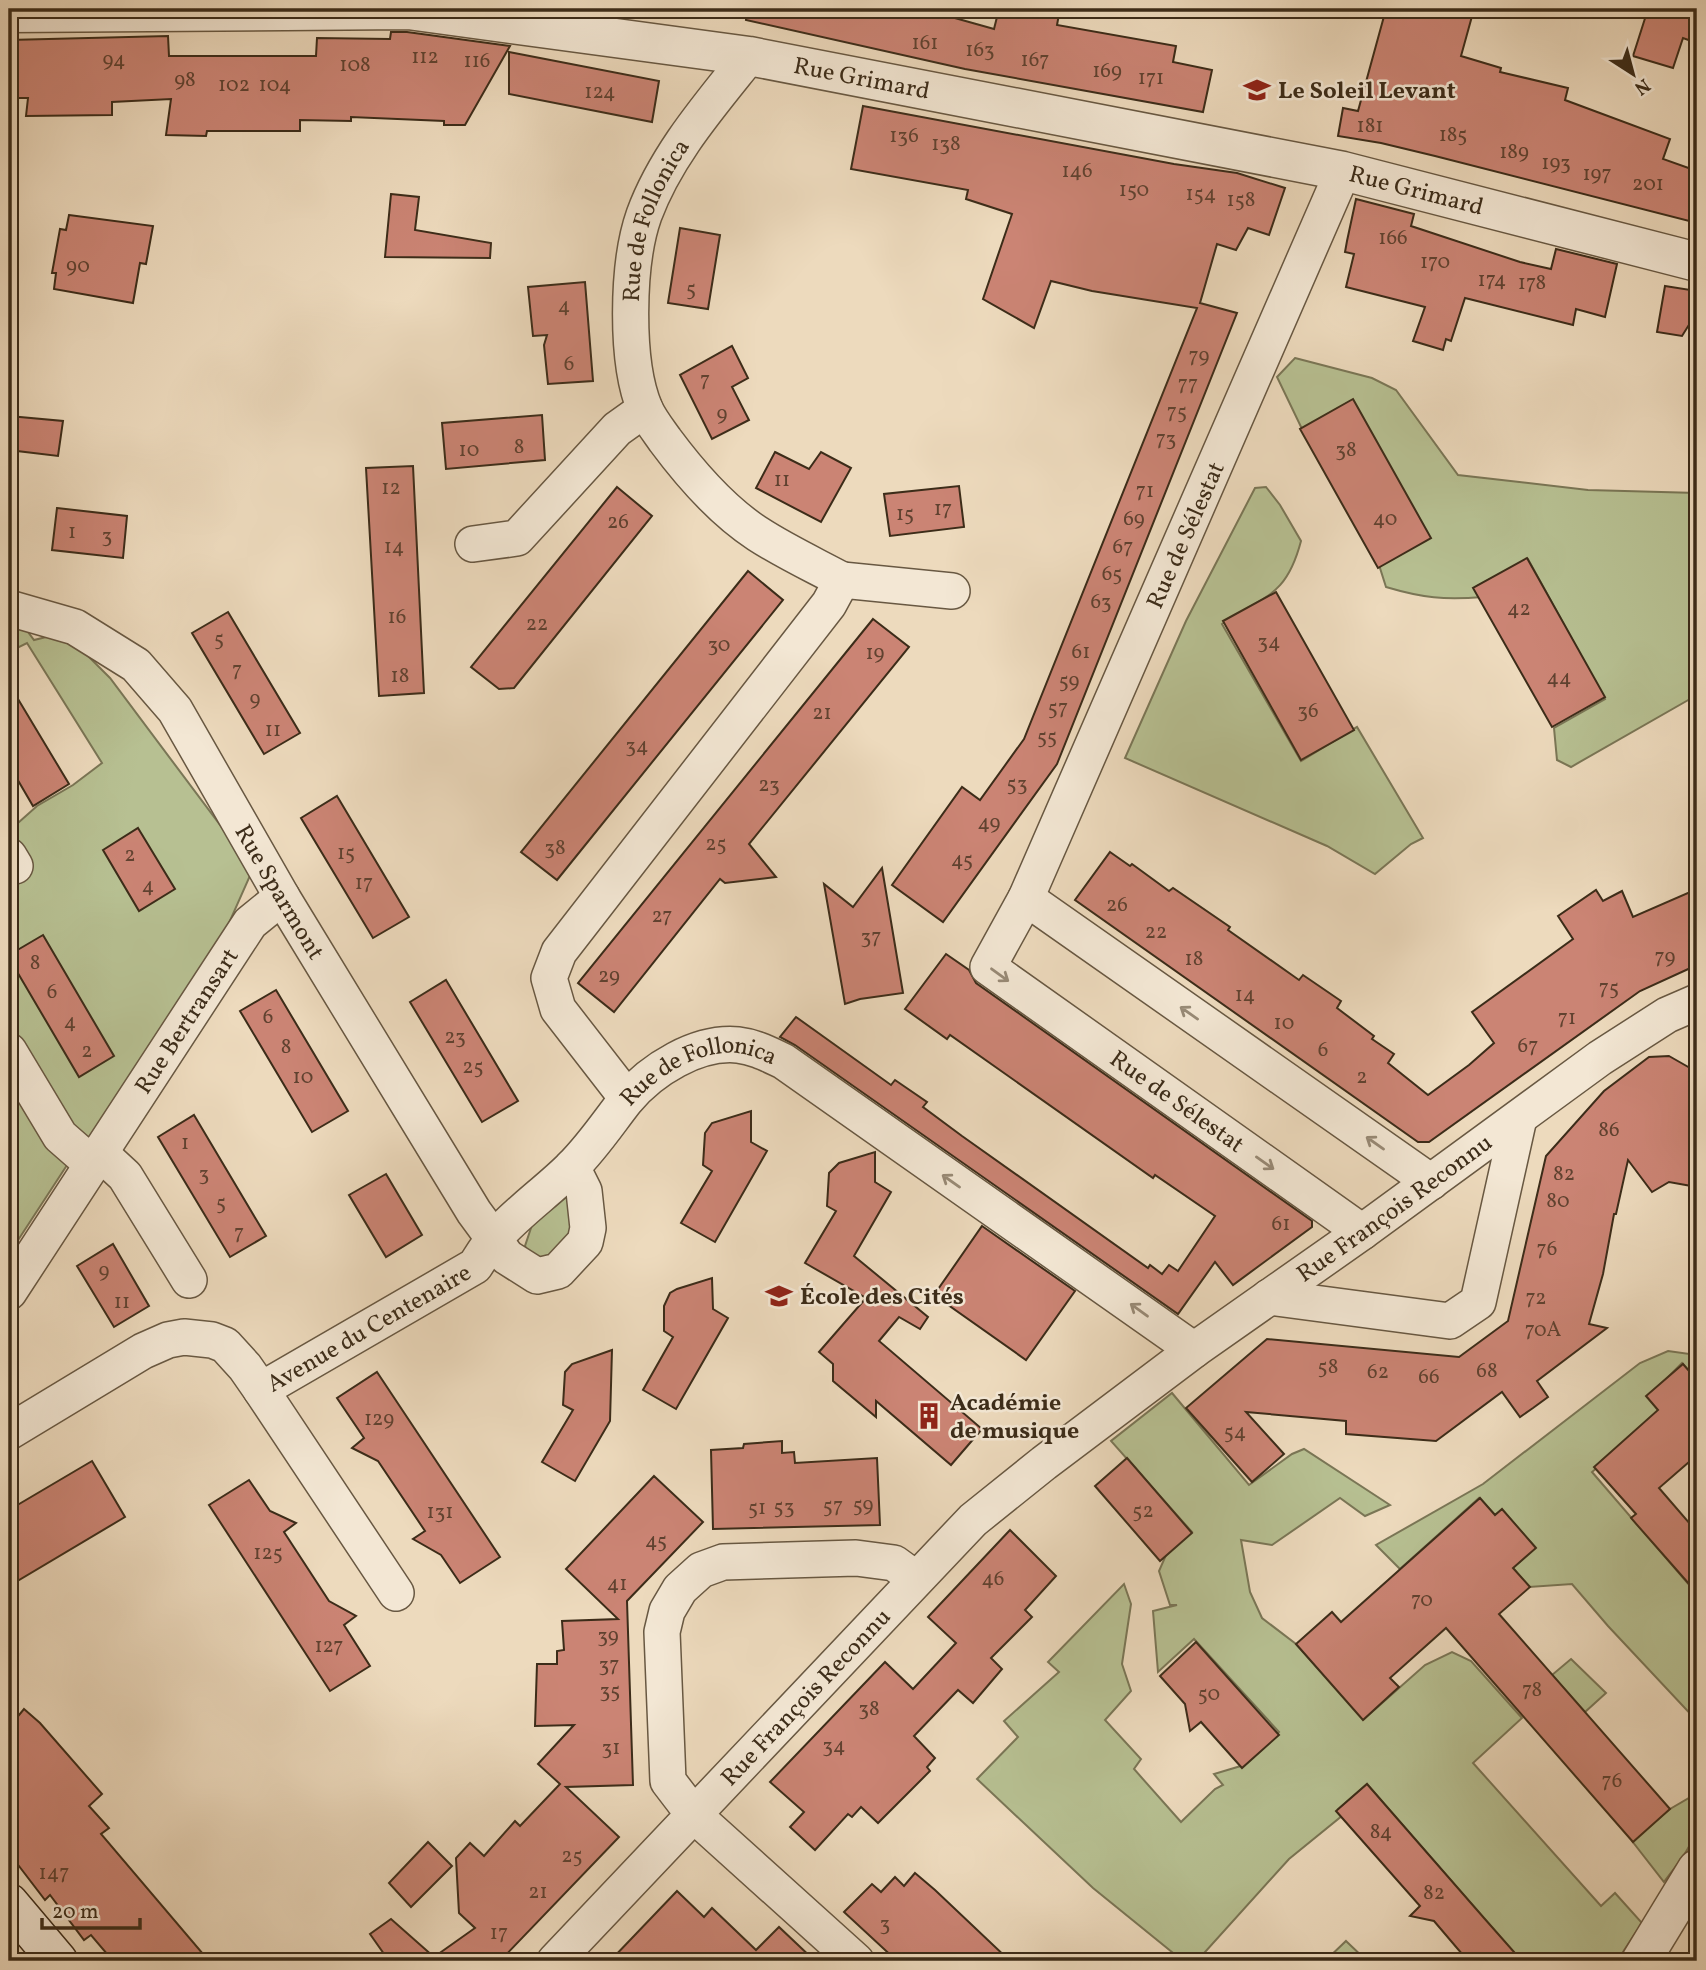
<svg xmlns="http://www.w3.org/2000/svg" width="1706" height="1970" font-family="Vollkorn,serif">
	<style>
		.green { fill: #b7c092; stroke: #7a7656; stroke-width: 2 }
		.building { fill: #cb8474; stroke: #3c2c19; stroke-width: 2 }
		.lines { fill: none; stroke-linecap: round; stroke-linejoin: round }
		.minor-casing { stroke: #685842; stroke-width: 38 }
		.tertiary-casing { stroke: #685842; stroke-width: 41 }
		.secondary-casing { stroke: #3c2c19; stroke-width: 41 }
		.minor { stroke: #f3e7d4; stroke-width: 35 }
		.tertiary { stroke: #f3e7d4; stroke-width: 38 }
		.secondary { stroke: #f3e7d4; stroke-width: 38 }
		.oneway { stroke: #988a76 }
		.labels { text-anchor: middle; stroke-width: 5; stroke-linejoin: round; paint-order: stroke }
		.number-label { font-size: 21px; fill: #604230 }
		.street-label { font-size: 24px; fill: #3c2c19; stroke: #f3e7d4 }
		.poi-label { font-size: 24px; font-weight: bold; fill: #3c2c19; stroke: #f3e7d4; text-anchor: start }
	</style>
	<rect width="100%" height="100%" fill="#eddabd"/>
	<filter id="stains"><feTurbulence type="fractalNoise" baseFrequency=".00286" numOctaves="4"/><feColorMatrix values="0 0 0 0 .2 0 0 0 0 .09 0 0 0 0 .02 0 0 0 .5 -.17"/></filter>
	<radialGradient id="worn" r=".72"><stop offset=".6" stop-color="#630" stop-opacity="0"/><stop offset="1" stop-color="#630" stop-opacity=".3"/></radialGradient>
	<g class="green">
		<path d="M1295,358L1372,378L1396,390L1458,475L1588,490L1697,493V695L1571,767L1557,760L1554,728L1605,699L1528,559L1477,586L1483,597C1444,600 1423,598 1386,587L1379,565L1303,431L1277,377Z"/>
		<path d="M1266,487L1280,505L1301,541C1286,598 1264,595 1222,624L1301,761L1357,727L1423,838L1411,844L1375,874L1327,846L1125,758L1186,621L1255,488Z"/>
		<polygon points="9,625 25,628 34,640 54,635 77,645 110,678 253,869 185,1022 69,1162 9,1254 9,831 37,806 73,785 102,763 27,643 9,652"/>
		<path d="M566,1197C578,1217 569,1235 561,1253L533,1263L525,1246L532,1225Z"/>
		<polygon points="1668,1351 1697,1355 1697,1381 1682,1363 1648,1397 1661,1413 1592,1472 1697,1594 1697,1721 1608,1626 1572,1584 1529,1587 1513,1568 1535,1547 1502,1510 1495,1515 1479,1498 1400,1569 1376,1545 1483,1484 1640,1363"/>
		<polygon points="1172,1393 1249,1485 1292,1454 1304,1449 1390,1505 1365,1516 1340,1498 1272,1545 1241,1540 1250,1592 1262,1618 1296,1644 1364,1719 1425,1665 1452,1652 1471,1661 1522,1718 1473,1763 1601,1906 1615,1893 1642,1923 1617,1961 1521,1961 1367,1784 1338,1809 1343,1815 1289,1859 1205,1952 1213,1961 1183,1961 1093,1888 977,1779 1018,1737 1004,1721 1059,1672 1048,1662 1124,1584 1131,1604 1122,1664 1131,1691 1105,1720 1141,1759 1134,1769 1181,1822 1215,1789 1223,1785 1214,1774 1244,1765 1279,1732 1194,1639 1158,1672 1153,1611 1177,1605 1170,1605 1159,1571 1166,1555 1192,1532 1111,1441"/>
		<polygon points="1571,1659 1606,1693 1585,1712 1552,1675"/>
		<path d="M1689,1798C1706,1835 1685,1853 1664,1882L1632,1841L1670,1809Z"/>
		<polygon points="1346,1941 1367,1961 1325,1961"/>
	</g>
	<g class="building">
		<polygon points="747,9 938,9 937,13 994,29 999,9 1060,9 1057,25 1176,46 1173,62 1212,70 1203,112 965,69 746,20"/>
		<polygon points="1386,9 1474,9 1461,56 1501,68 1500,72 1568,88 1565,100 1670,139 1663,159 1697,171 1697,223 1435,156 1381,143 1338,136 1343,108 1358,111"/>
		<polygon points="1648,9 1697,9 1697,43 1683,38 1673,68 1633,56"/>
		<polygon points="391,32 407,32 510,46 465,125 444,125 444,121 351,117 351,121 300,120 300,131 207,131 206,136 166,135 171,99 112,102 112,115 26,116 28,98 9,98 9,40 168,36 169,56 316,56 317,38 390,39"/>
		<polygon points="509,52 659,81 652,122 509,94"/>
		<polygon points="863,106 1174,164 1237,173 1285,188 1269,235 1248,228 1236,250 1217,244 1200,303 1237,313 1057,764 943,922 892,885 962,787 980,800 1024,739 1197,308 1092,291 1051,281 1034,328 983,299 1012,214 966,199 968,190 851,169"/>
		<polygon points="391,194 419,197 415,230 491,243 490,258 385,257"/>
		<polygon points="1356,199 1414,214 1411,226 1520,262 1551,269 1556,249 1617,264 1605,317 1576,309 1573,325 1465,298 1451,341 1446,339 1443,350 1413,341 1425,307 1346,287 1354,254 1345,252 1347,241"/>
		<polygon points="69,215 153,226 146,264 140,263 133,303 54,289 56,273 52,273 60,229 66,230"/>
		<polygon points="680,228 720,235 708,309 668,303"/>
		<polygon points="585,282 593,381 548,384 544,345 547,335 533,336 528,287"/>
		<polygon points="1665,286 1697,291 1697,312 1682,336 1657,332"/>
		<polygon points="732,346 748,378 732,387 749,420 712,439 680,375"/>
		<polygon points="1353,399 1431,538 1378,568 1300,429"/>
		<polygon points="542,415 545,460 446,469 442,423"/>
		<polygon points="9,416 63,421 58,456 9,450"/>
		<polygon points="775,452 809,469 821,452 851,468 821,522 756,488"/>
		<polygon points="413,466 424,693 379,696 366,468"/>
		<polygon points="959,486 964,527 890,536 884,494"/>
		<polygon points="617,487 652,516 514,688 499,689 471,667"/>
		<polygon points="57,508 127,516 123,558 52,550"/>
		<polygon points="1527,558 1605,697 1552,727 1473,588"/>
		<polygon points="748,571 783,600 557,880 521,852"/>
		<polygon points="1276,592 1354,730 1301,760 1223,621"/>
		<polygon points="228,612 300,733 264,754 192,633"/>
		<polygon points="873,619 909,647 749,844 776,877 725,883 720,879 614,1012 578,983"/>
		<polygon points="9,684 69,784 33,806 9,765"/>
		<polygon points="337,796 409,917 373,938 301,818"/>
		<polygon points="138,828 175,889 139,911 103,850"/>
		<polygon points="1110,852 1130,866 1132,864 1169,891 1173,888 1230,927 1228,930 1299,980 1303,975 1341,1001 1337,1008 1374,1036 1372,1039 1394,1054 1388,1063 1428,1095 1469,1065 1494,1043 1472,1012 1573,939 1558,916 1596,890 1603,901 1622,891 1633,917 1697,889 1697,965 1640,991 1429,1142 1418,1142 1075,900"/>
		<polygon points="882,868 903,993 860,999 845,1004 824,884 853,907"/>
		<polygon points="43,935 114,1056 79,1077 9,958 9,955"/>
		<polygon points="946,954 969,970 976,983 1312,1221 1312,1227 1233,1285 1215,1262 1178,1314 795,1045 780,1037 796,1017 891,1085 895,1080 927,1102 923,1107 962,1136 1148,1268 1150,1265 1162,1274 1169,1265 1178,1271 1215,1216 1155,1175 1153,1178 950,1035 947,1039 905,1009"/>
		<polygon points="446,980 518,1101 482,1122 410,1002"/>
		<polygon points="276,990 348,1111 312,1132 240,1011"/>
		<polygon points="1669,1056 1697,1072 1697,1187 1669,1182 1652,1192 1628,1160 1616,1214 1614,1214 1603,1274 1589,1324 1607,1328 1537,1381 1548,1397 1533,1408 1520,1417 1502,1392 1436,1441 1346,1434 1346,1421 1246,1412 1284,1454 1252,1482 1186,1408 1267,1339 1459,1357 1508,1321 1546,1156 1604,1091 1649,1057"/>
		<polygon points="751,1111 751,1142 767,1151 715,1242 681,1223 712,1171 703,1165 705,1133 712,1123"/>
		<polygon points="194,1115 266,1236 230,1257 158,1137"/>
		<polygon points="875,1152 875,1182 891,1192 854,1256 928,1317 920,1329 899,1317 879,1341 982,1429 951,1465 876,1401 876,1417 833,1381 833,1364 819,1352 866,1298 805,1263 836,1211 827,1206 829,1173 839,1163"/>
		<polygon points="386,1174 422,1235 386,1257 349,1195"/>
		<polygon points="982,1226 1075,1291 1026,1360 934,1295"/>
		<polygon points="113,1244 149,1306 114,1327 77,1266"/>
		<polygon points="712,1278 713,1309 728,1318 676,1409 643,1390 673,1337 664,1331 664,1306 670,1293 677,1289"/>
		<polygon points="612,1350 610,1421 575,1481 542,1462 573,1410 563,1405 565,1372 572,1364"/>
		<polygon points="1683,1364 1697,1380 1697,1455 1659,1488 1697,1532 1697,1593 1631,1518 1636,1514 1594,1467 1658,1410 1646,1396"/>
		<polygon points="377,1372 500,1557 460,1583 441,1555 413,1539 425,1531 378,1461 352,1448 364,1438 337,1398"/>
		<polygon points="782,1441 782,1453 794,1452 795,1463 877,1458 880,1525 713,1529 711,1450 743,1448 744,1444"/>
		<polygon points="1127,1458 1192,1533 1160,1561 1095,1486"/>
		<polygon points="92,1461 125,1517 9,1586 9,1510"/>
		<polygon points="654,1476 703,1522 627,1601 633,1785 566,1787 619,1837 500,1961 389,1961 370,1934 391,1919 434,1957 475,1928 459,1913 456,1858 470,1843 484,1856 515,1821 520,1826 560,1784 538,1764 574,1725 535,1726 537,1664 557,1664 557,1651 564,1650 562,1621 618,1619 566,1569"/>
		<polygon points="249,1480 270,1511 296,1523 284,1532 329,1601 356,1616 344,1625 370,1666 330,1691 209,1505"/>
		<polygon points="1480,1498 1495,1515 1502,1509 1536,1548 1513,1568 1530,1587 1499,1614 1670,1809 1633,1842 1446,1628 1390,1678 1399,1687 1363,1720 1296,1644 1332,1612 1341,1622"/>
		<polygon points="1010,1530 1056,1576 1025,1610 1032,1617 991,1658 1002,1669 973,1703 958,1690 914,1736 935,1758 927,1767 930,1771 878,1823 861,1807 852,1817 848,1814 815,1850 790,1827 804,1812 770,1782 885,1662 913,1689 956,1643 928,1617"/>
		<polygon points="1196,1642 1279,1735 1242,1768 1201,1722 1190,1731 1185,1704 1160,1676"/>
		<polygon points="24,1709 40,1723 102,1794 89,1806 109,1828 101,1834 209,1961 113,1961 91,1935 84,1940 50,1895 45,1900 9,1853 9,1727"/>
		<polygon points="1367,1784 1484,1918 1522,1961 1468,1961 1434,1921 1410,1916 1420,1906 1336,1811"/>
		<polygon points="428,1842 452,1866 411,1907 389,1883"/>
		<polygon points="915,1873 935,1890 1010,1961 897,1961 844,1912 872,1884 881,1892 895,1877 904,1886"/>
		<polygon points="677,1891 704,1917 712,1908 756,1950 779,1927 815,1961 610,1961"/>
	</g>
	<g class="lines">
		<defs>
			<g id="minor">
				<path id="s1" d="M1343,171L1026,898L988,967L1362,1232"/>
				<polyline points="473,544 517,538 617,429 645,409"/>
				<polyline points="842,580 952,591"/>
				<path id="s2" d="M9,608L75,627L136,665L175,710L282,897L474,1212L507,1257L537,1276L558,1271L585,1242L588,1228L584,1191L572,1167"/>
				<polyline points="9,856 15,866"/>
				<polyline points="1026,898 1431,1182"/>
				<polyline points="9,1051 60,1136 92,1164"/>
				<path id="s3" d="M627,1098L558,1009L549,978L559,952L829,604L842,580C814,565 784,551 758,534C721,510 691,475 665,440C658,430 650,420 645,409C625,362 627,263 644,215C666,155 710,105 749,56"/>
				<polyline points="99,1152 125,1176 189,1280"/>
				<path id="s4" d="M9,1292L250,923L282,897"/>
				<polyline points="1269,1297 1450,1321 1478,1302 1519,1118"/>
				<polyline points="9,1432 143,1351 168,1340 184,1337 212,1340 225,1345 245,1367 261,1390"/>
				<path id="s5" d="M396,1593L261,1390L475,1266C481,1257 486,1248 493,1240C516,1213 547,1192 572,1167C593,1146 608,1123 626,1100C651,1070 697,1041 738,1045C755,1047 768,1054 783,1061L1194,1350"/>
				<path id="s6" d="M555,1961L973,1520L1044,1463L1194,1350L1362,1232L1600,1058L1667,1015L1697,1002"/>
				<polyline points="856,1961 694,1815 668,1781 662,1632 667,1611 680,1589 701,1570 723,1562 856,1558 894,1563 916,1579"/>
			</g>
			<g id="tertiary">
				<path id="s7" d="M9,13L408,10L749,56L1343,171L1697,262"/>
				<polyline points="1641,1961 1697,1869"/>
			</g>
			<polyline id="secondary" points="9,1903 58,1961"/>
		</defs>
		<use href="#minor" class="minor-casing"/>
		<use href="#tertiary" class="tertiary-casing"/>
		<use href="#secondary" class="secondary-casing"/>
		<use href="#minor" class="minor"/>
		<use href="#tertiary" class="tertiary"/>
		<use href="#secondary" class="secondary"/>
	</g>
	<defs><path id="oneway-shaft" d="M-6 0H5M1.5-3L5.5 0L1.5 3" fill="none" stroke-width="1.6" stroke-linecap="round" stroke-linejoin="round" transform="scale(1.75)"/></defs>
	<g class="oneway">
		<use href="#oneway-shaft" transform="translate(1000 975) rotate(36)"/>
		<use href="#oneway-shaft" transform="translate(1189 1013) rotate(-145)"/>
		<use href="#oneway-shaft" transform="translate(1375 1143) rotate(-145)"/>
		<use href="#oneway-shaft" transform="translate(1265 1163) rotate(35)"/>
		<use href="#oneway-shaft" transform="translate(951 1181) rotate(-145)"/>
		<use href="#oneway-shaft" transform="translate(1139 1310) rotate(-144)"/>
	</g>
	<defs>
		<symbol id="school-bare" viewBox="-9 -9 18 18"><path d="M0-5L7-2L0 1L-7-2ZM-4 1L0 2.5L4 1V4Q0 6-4 4Z" fill="#8f2418" stroke="#f3e7d4" stroke-width="2.5" paint-order="stroke"/></symbol>
		<symbol id="building-bare" viewBox="-9 -9 18 18"><path d="M-4-6H4V6H1V3H-1V6H-4ZM-2.5-4.3h1.7v1.8h-1.7ZM.8-4.3h1.7v1.8H.8ZM-2.5-1h1.7V.8h-1.7ZM.8-1h1.7V.8H.8Z" fill="#8f2418" stroke="#f3e7d4" stroke-width="2.5" paint-order="stroke"/></symbol>
	</defs>
	<g fill-rule="evenodd">
		<use href="#school-bare" x="1238" y="71" width="38" height="38"/>
		<use href="#school-bare" x="760" y="1277" width="38" height="38"/>
		<use href="#building-bare" x="910" y="1397" width="38" height="38"/>
	</g>
	<g class="labels">
		<g class="number-label">
			<text x="925" y="49">161</text>
			<text x="980" y="56">163</text>
			<text x="425" y="63">112</text>
			<text x="114" y="66">94</text>
			<text x="1035" y="66">167</text>
			<text x="477" y="67">116</text>
			<text x="355" y="71">108</text>
			<text x="1107" y="77">169</text>
			<text x="1151" y="84">171</text>
			<text x="185" y="86">98</text>
			<text x="234" y="91">102</text>
			<text x="275" y="91">104</text>
			<text x="600" y="98">124</text>
			<text x="1370" y="132">181</text>
			<text x="1453" y="141">185</text>
			<text x="904" y="142">136</text>
			<text x="946" y="150">138</text>
			<text x="1514" y="158">189</text>
			<text x="1556" y="169">193</text>
			<text x="1077" y="177">146</text>
			<text x="1597" y="180">197</text>
			<text x="1648" y="190">201</text>
			<text x="1134" y="196">150</text>
			<text x="1201" y="200">154</text>
			<text x="1241" y="206">158</text>
			<text x="1393" y="244">166</text>
			<text x="1435" y="268">170</text>
			<text x="78" y="272">90</text>
			<text x="1492" y="286">174</text>
			<text x="1532" y="289">178</text>
			<text x="691" y="295">5</text>
			<text x="564" y="312">4</text>
			<text x="1199" y="362">79</text>
			<text x="569" y="370">6</text>
			<text x="705" y="386">7</text>
			<text x="1188" y="390">77</text>
			<text x="1177" y="418">75</text>
			<text x="722" y="420">9</text>
			<text x="1166" y="445">73</text>
			<text x="519" y="453">8</text>
			<text x="469" y="456">10</text>
			<text x="1346" y="456">38</text>
			<text x="782" y="486">11</text>
			<text x="391" y="494">12</text>
			<text x="1145" y="497">71</text>
			<text x="943" y="515">17</text>
			<text x="905" y="520">15</text>
			<text x="1134" y="525">69</text>
			<text x="1385" y="525">40</text>
			<text x="618" y="528">26</text>
			<text x="72" y="538">1</text>
			<text x="107" y="542">3</text>
			<text x="394" y="553">14</text>
			<text x="1123" y="553">67</text>
			<text x="1112" y="580">65</text>
			<text x="1101" y="608">63</text>
			<text x="1519" y="615">42</text>
			<text x="397" y="623">16</text>
			<text x="537" y="630">22</text>
			<text x="219" y="645">5</text>
			<text x="1269" y="648">34</text>
			<text x="719" y="651">30</text>
			<text x="1081" y="658">61</text>
			<text x="875" y="659">19</text>
			<text x="237" y="676">7</text>
			<text x="400" y="682">18</text>
			<text x="1559" y="684">44</text>
			<text x="1069" y="687">59</text>
			<text x="255" y="705">9</text>
			<text x="1058" y="714">57</text>
			<text x="1308" y="717">36</text>
			<text x="822" y="719">21</text>
			<text x="273" y="736">11</text>
			<text x="1047" y="743">55</text>
			<text x="637" y="752">34</text>
			<text x="1017" y="790">53</text>
			<text x="769" y="791">23</text>
			<text x="989" y="829">49</text>
			<text x="716" y="850">25</text>
			<text x="555" y="854">38</text>
			<text x="346" y="859">15</text>
			<text x="130" y="861">2</text>
			<text x="962" y="866">45</text>
			<text x="364" y="889">17</text>
			<text x="148" y="892">4</text>
			<text x="1117" y="911">26</text>
			<text x="662" y="922">27</text>
			<text x="1156" y="938">22</text>
			<text x="871" y="943">37</text>
			<text x="1665" y="963">79</text>
			<text x="1194" y="965">18</text>
			<text x="35" y="969">8</text>
			<text x="609" y="982">29</text>
			<text x="1609" y="994">75</text>
			<text x="52" y="998">6</text>
			<text x="1245" y="1001">14</text>
			<text x="268" y="1023">6</text>
			<text x="1567" y="1024">71</text>
			<text x="70" y="1028">4</text>
			<text x="1284" y="1029">10</text>
			<text x="455" y="1043">23</text>
			<text x="1528" y="1052">67</text>
			<text x="286" y="1053">8</text>
			<text x="1323" y="1056">6</text>
			<text x="87" y="1057">2</text>
			<text x="473" y="1073">25</text>
			<text x="303" y="1083">10</text>
			<text x="1362" y="1083">2</text>
			<text x="1609" y="1136">86</text>
			<text x="185" y="1149">1</text>
			<text x="204" y="1180">3</text>
			<text x="1564" y="1180">82</text>
			<text x="1558" y="1207">80</text>
			<text x="221" y="1209">5</text>
			<text x="1281" y="1230">61</text>
			<text x="239" y="1239">7</text>
			<text x="1547" y="1255">76</text>
			<text x="104" y="1277">9</text>
			<text x="1536" y="1304">72</text>
			<text x="122" y="1308">11</text>
			<text x="1543" y="1336">70A</text>
			<text x="1328" y="1373">58</text>
			<text x="1487" y="1377">68</text>
			<text x="1378" y="1378">62</text>
			<text x="1429" y="1383">66</text>
			<text x="379" y="1425">129</text>
			<text x="1235" y="1438">54</text>
			<text x="863" y="1511">59</text>
			<text x="833" y="1512">57</text>
			<text x="784" y="1513">53</text>
			<text x="757" y="1514">51</text>
			<text x="1143" y="1517">52</text>
			<text x="440" y="1518">131</text>
			<text x="656" y="1547">45</text>
			<text x="268" y="1559">125</text>
			<text x="993" y="1585">46</text>
			<text x="617" y="1590">41</text>
			<text x="1422" y="1606">70</text>
			<text x="608" y="1642">39</text>
			<text x="329" y="1652">127</text>
			<text x="609" y="1671">37</text>
			<text x="1532" y="1696">78</text>
			<text x="610" y="1697">35</text>
			<text x="1209" y="1700">50</text>
			<text x="869" y="1715">38</text>
			<text x="834" y="1752">34</text>
			<text x="611" y="1754">31</text>
			<text x="1612" y="1787">76</text>
			<text x="1381" y="1838">84</text>
			<text x="572" y="1862">25</text>
			<text x="54" y="1879">147</text>
			<text x="538" y="1898">21</text>
			<text x="1434" y="1899">82</text>
			<text x="885" y="1930">3</text>
			<text x="499" y="1939">17</text>
		</g>
		<g class="street-label">
			<text dy="8" stroke="none"><textPath href="#s7" startOffset="858">Rue Grimard</textPath></text>
			<text dy="8" stroke="none"><textPath href="#s7" startOffset="1424">Rue Grimard</textPath></text>
			<text dy="8" stroke="none"><textPath href="#s3" startOffset="1101">Rue de Follonica</textPath></text>
			<text transform="translate(1185 535) rotate(-66)" y="8">Rue de Sélestat</text>
			<text dy="8" stroke="none"><textPath href="#s2" startOffset="410">Rue Sparmont</textPath></text>
			<text dy="8" stroke="none"><textPath href="#s4" startOffset="324">Rue Bertransart</textPath></text>
			<text dy="8" stroke="none"><textPath href="#s5" startOffset="800">Rue de Follonica</textPath></text>
			<text dy="8" stroke="none"><textPath href="#s1" startOffset="1104">Rue de Sélestat</textPath></text>
			<text dy="8" stroke="none"><textPath href="#s6" startOffset="1132">Rue François Reconnu</textPath></text>
			<text dy="8" stroke="none"><textPath href="#s5" startOffset="368">Avenue du Centenaire</textPath></text>
			<text dy="8" stroke="none"><textPath href="#s6" startOffset="364">Rue François Reconnu</textPath></text>
		</g>
		<g class="poi-label">
			<text x="1278" y="98">Le Soleil Levant</text>
			<text x="800" y="1304">École des Cités</text>
			<text x="950" y="1410">Académie<tspan x="950" dy="28">de musique</tspan></text>
		</g>
	</g>
	<rect width="1706" height="1970" fill="none" stroke="#eddabd" stroke-width="35"/>
	<rect x="10" y="10" width="1685" height="1949" fill="none" stroke="#3c2c19" stroke-width="3.5"/>
	<rect x="18" y="18" width="1671" height="1935" fill="none" stroke="#3c2c19" stroke-width="2"/>
	<g transform="translate(1633 74) rotate(144)" stroke="#f3e7d4" stroke-width="5" paint-order="stroke">
	<path d="M0-5L12 26L0 18L-12 26Z" fill="#3c2c19"/>
	<text y="-10" font-size="19" font-weight="bold" text-anchor="middle" fill="#3c2c19">N</text>
	</g>
	<path d="M42 1918v10h98v-10" fill="none" stroke="#3c2c19" stroke-width="3.5"/>
	<text x="52" y="1918" font-size="21" fill="#3c2c19" stroke="#f3e7d4" stroke-width="5" paint-order="stroke">20 m</text>
	<rect width="100%" height="100%" filter="url(#stains)"/>
	<rect width="100%" height="100%" fill="url(#worn)"/>
</svg>
